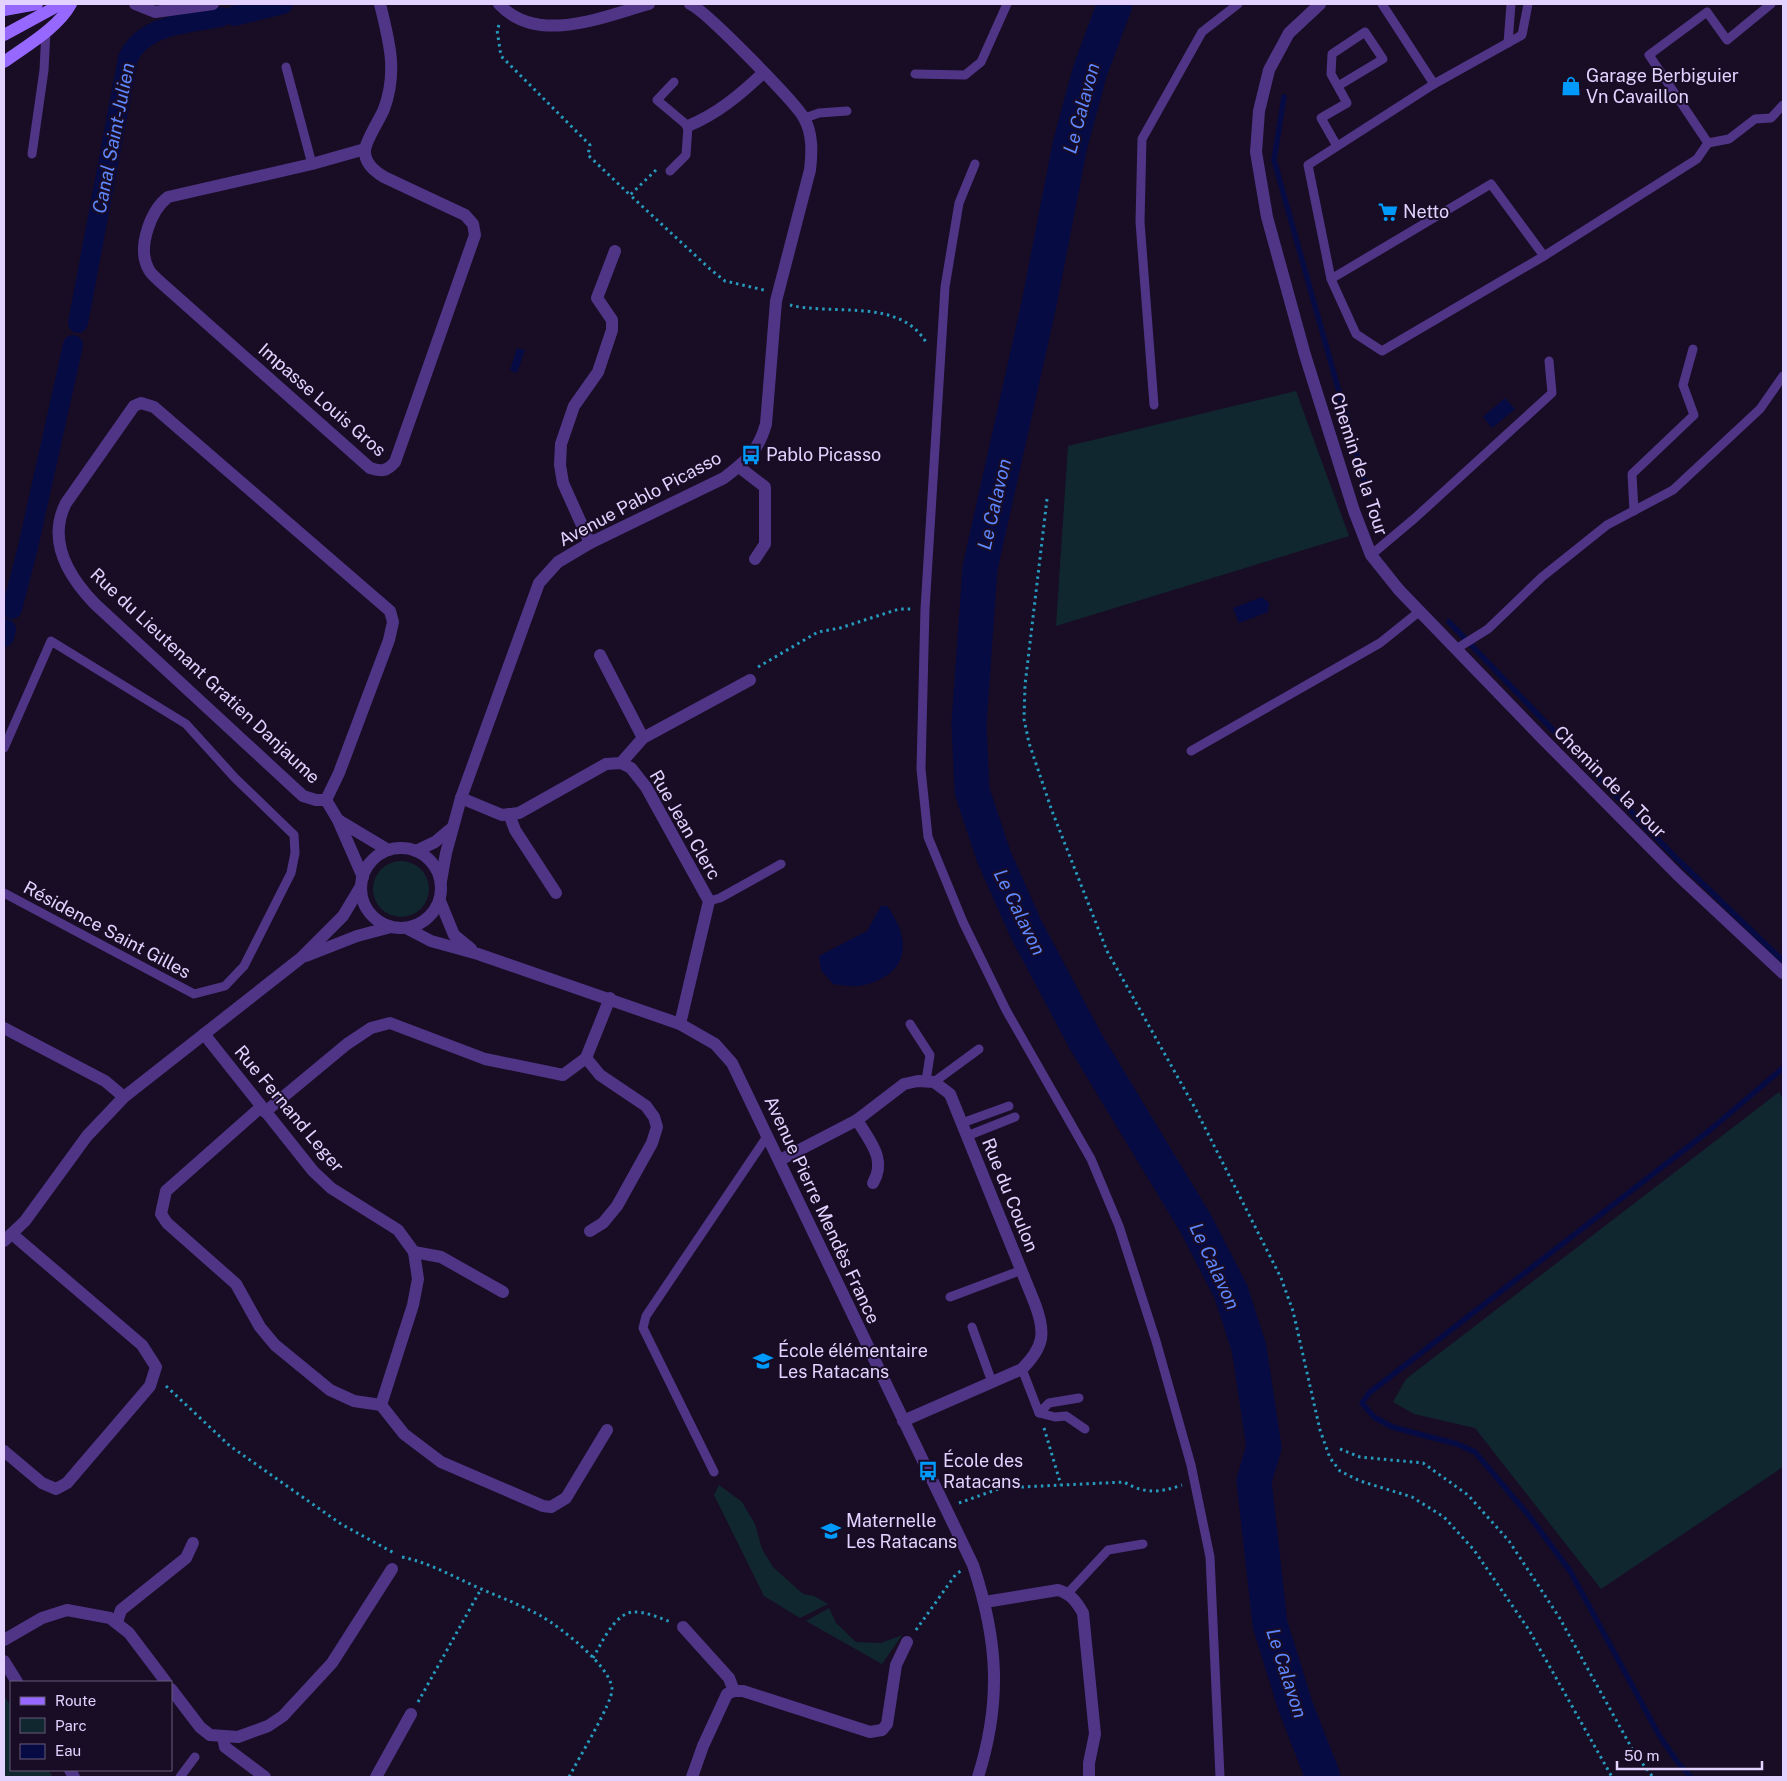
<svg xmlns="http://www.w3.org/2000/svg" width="1787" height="1781" font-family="'Public Sans',sans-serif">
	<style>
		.green { fill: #10272f }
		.water { fill: #070b44 }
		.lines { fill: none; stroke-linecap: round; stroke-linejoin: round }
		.stream { stroke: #070b44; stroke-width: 5.5 }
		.canal { stroke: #070b44; stroke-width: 20 }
		.river { stroke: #070b44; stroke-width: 35 }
		.path { stroke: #279bbd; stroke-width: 3; stroke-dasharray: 2.5 4; stroke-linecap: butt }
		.lane { stroke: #503587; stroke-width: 9 }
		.street { stroke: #503587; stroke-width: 12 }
		.secondary { stroke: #9768ff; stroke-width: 12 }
		.labels { text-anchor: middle; stroke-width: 4; stroke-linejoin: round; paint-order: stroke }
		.poi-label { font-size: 18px; fill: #e3d1ff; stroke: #180d25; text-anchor: start }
		.street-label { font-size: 18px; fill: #e3d1ff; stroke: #180d25 }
		.water-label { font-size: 19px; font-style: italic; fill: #5f87ff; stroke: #180d25 }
	</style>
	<rect width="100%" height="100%" fill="#180d25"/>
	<g class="green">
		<polygon points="1296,391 1349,536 1056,626 1068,446"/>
		<circle cx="401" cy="889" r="28"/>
		<polygon points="1779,1092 1783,1099 1783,1467 1601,1589 1475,1428 1414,1414 1393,1402 1406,1379"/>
		<polygon points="719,1485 742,1502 755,1524 762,1549 773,1567 803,1594 814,1596 828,1604 800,1618 764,1596 714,1495"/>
		<polygon points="829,1608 836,1623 856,1642 881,1643 902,1635 882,1664 806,1621"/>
		<polygon points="4,1695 11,1707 11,1770 49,1770 52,1776 4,1777"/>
	</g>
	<g class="water">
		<polygon points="517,348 525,350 517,373 510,370"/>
		<polygon points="1505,398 1515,409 1492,428 1483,417"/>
		<polygon points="1262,597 1269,603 1268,612 1239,623 1233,608"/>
		<path d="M881,906H887C912,940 910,974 864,985C854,988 843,985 833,984L821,970L819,956L867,931Z"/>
	</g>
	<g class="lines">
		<g class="stream">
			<polyline points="1284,97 1274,160 1368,495"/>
			<polyline points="1449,622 1675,857 1783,961"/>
			<polyline points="1691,1777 1678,1763 1659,1735 1570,1571 1530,1517 1475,1452 1457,1444 1392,1427 1374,1417 1362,1403 1369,1393 1710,1130 1783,1068"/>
		</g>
		<g class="canal">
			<polyline points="234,16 283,4"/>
			<path d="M78,323L128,58C144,24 188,23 221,17"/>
			<polyline points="12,609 28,547 73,345"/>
			<polyline points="4,637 6,629"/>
		</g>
		<polyline class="river" points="1115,4 1090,71 1070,145 1039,304 980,568 969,724 972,791 994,857 1026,929 1086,1042 1196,1224 1231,1292 1249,1348 1264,1447 1254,1481 1270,1624 1295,1705 1323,1777"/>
		<g class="path">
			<polyline points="499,25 497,30 501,56 590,145 588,155 630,195"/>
			<polyline points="656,170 630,195 710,269 725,281 764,290"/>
			<path d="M790,305C833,316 901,297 927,344"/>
			<polyline points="1047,499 1025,685 1024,719 1029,743 1052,811 1107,951 1195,1108 1281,1278 1293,1311 1320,1430 1330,1458 1340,1471 1360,1481 1412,1497 1444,1517 1474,1550 1529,1630 1612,1777"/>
			<polyline points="758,667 818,632 840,628 899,609 912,609"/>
			<polyline points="166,1386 230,1446 341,1524 394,1553"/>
			<polyline points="1044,1428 1061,1485"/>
			<polyline points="1340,1449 1360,1457 1423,1463 1468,1495 1509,1541 1559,1617 1635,1754 1653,1777"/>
			<path d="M959,1503L1001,1488L1124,1482C1145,1494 1159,1493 1182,1485"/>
			<path d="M402,1557C430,1563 452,1576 479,1588C500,1597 521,1605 541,1616C560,1627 611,1666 612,1689C613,1702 577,1761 569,1777"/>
			<polyline points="916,1630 956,1574 961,1571"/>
			<path d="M593,1658C601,1644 615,1613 633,1612C644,1611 660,1618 671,1622"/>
			<polyline points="418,1702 481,1589"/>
		</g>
		<g class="lane">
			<polyline points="1382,4 1434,84 1522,35 1528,4"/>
			<polyline points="1508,43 1511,4"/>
			<polyline points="286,67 312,164"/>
			<polyline points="915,74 965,75 981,62 1007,4"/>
			<polyline points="805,118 819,113 847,111"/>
			<polyline points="1708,143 1729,139 1755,119 1771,118 1783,105"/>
			<polyline points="1337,146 1321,118 1347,103 1331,74 1332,54 1365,32 1383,59 1338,86"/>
			<polyline points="32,154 44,70 46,31"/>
			<polyline points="975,164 959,203 945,287 925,609 921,769 928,837 963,922 1006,1010 1091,1159 1119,1226 1156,1341 1191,1465 1210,1557 1220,1777"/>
			<polyline points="670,171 686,155 688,126 657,100 674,82"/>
			<polyline points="1544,256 1697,159 1708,143 1649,55 1707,12 1727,40 1771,4"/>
			<polyline points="1331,279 1491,184 1544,256 1382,351 1356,334 1331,279 1308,165 1434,84"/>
			<polyline points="1154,405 1140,222 1142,139 1202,32 1238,4"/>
			<polyline points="1634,511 1632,474 1694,415 1683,385 1693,349"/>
			<polyline points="1371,555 1415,518 1552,393 1549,361"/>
			<polyline points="1456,649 1488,629 1542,577 1607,525 1673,490 1760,409 1783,376"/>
			<polyline points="4,748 51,641 186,724 235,778 294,835 295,853 291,873 244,966 225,986 194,994 4,893"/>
			<polyline points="1191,751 1380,643 1420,611"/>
			<polyline points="709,901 720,898 781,864"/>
			<polyline points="910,1024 930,1055 926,1081"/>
			<polyline points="934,1082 979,1049"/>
			<polyline points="962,1123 1009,1106"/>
			<polyline points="967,1136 1015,1117"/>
			<polyline points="950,1297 1022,1270"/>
			<polyline points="972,1327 992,1382"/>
			<polyline points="1022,1369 1039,1413 1049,1403 1079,1398"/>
			<polyline points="1039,1413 1055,1417 1066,1416 1085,1429"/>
			<polyline points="714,1472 643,1328 646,1316 768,1135"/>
			<polyline points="1068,1593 1108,1550 1143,1544"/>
			<polyline points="180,1777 195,1757"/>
		</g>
		<g class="street">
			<polyline points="135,4 155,12 213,4"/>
			<path d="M499,4C538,46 604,16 649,4"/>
			<polyline points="1320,4 1289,33 1269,70 1259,111 1256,152 1267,217 1305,355 1354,511 1371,555 1399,590 1543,739 1678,875 1783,973"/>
			<path d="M688,126C717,114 740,95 763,73"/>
			<path d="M365,149L312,164L168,197C151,210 137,247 148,268C150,273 155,277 158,280L370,468C382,472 387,471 395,462L475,235L473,224L465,215L384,177C374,171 364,163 365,150C366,140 380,119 384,109C398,71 389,41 380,4"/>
			<path d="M141,403L154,407L390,611L393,622L389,640L339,773L326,800H316L303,796L95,604C68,576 47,540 66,503L134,406Z"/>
			<polyline points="739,467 765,487 765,544 755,559"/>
			<polyline points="590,543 563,483 560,465 561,444 574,406 598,372 612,330 612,320 597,298 615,251"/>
			<polyline points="600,655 643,738"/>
			<polyline points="621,763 643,738 750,680"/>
			<polyline points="461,798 502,815 519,813 606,764 621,763 631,768 646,787 709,901 680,1024"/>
			<polyline points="326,800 338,820 363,877"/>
			<polyline points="509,814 515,830 556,893"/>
			<polyline points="338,820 388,850"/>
			<circle cx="401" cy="888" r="40"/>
			<polyline points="416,851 435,842 453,827"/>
			<path d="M441,881L446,853L461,798L539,583L558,562L590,543L724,478C747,460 758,452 766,424L776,301L810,170C812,153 813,134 804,118C795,102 705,10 690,4"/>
			<polyline points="440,901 454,935 471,949"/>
			<path d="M406,928L431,941L478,954L680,1024L715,1044L732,1063L973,1565C998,1640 1002,1701 978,1777"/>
			<polyline points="306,956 357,936 391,927"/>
			<polyline points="4,1028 105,1081 124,1097"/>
			<polyline points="204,1034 313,1171 331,1188 398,1230 414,1252 418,1279 413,1305 381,1405"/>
			<polyline points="586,1058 600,1075 646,1106 654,1117 657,1127 652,1143 617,1206 603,1223 590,1231"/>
			<polyline points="261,1107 166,1191 161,1214 167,1223 236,1284 260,1327 275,1345 330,1390 354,1401 381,1405 404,1434 441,1462 543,1506 551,1507 566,1498 607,1430"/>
			<polyline points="265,1112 347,1044 371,1028 390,1023 485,1059 563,1075 586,1058 610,998"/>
			<path d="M857,1120C870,1142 887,1159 873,1183"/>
			<path d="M780,1160L857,1120L904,1084L918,1081L934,1082L950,1094L1035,1304C1046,1333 1044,1347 1022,1369L903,1421"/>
			<polyline points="4,1241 25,1221 87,1136 124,1097 301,958 343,916 361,886"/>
			<polyline points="414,1252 441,1257 503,1292"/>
			<polyline points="4,1451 42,1483 56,1489 67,1483 150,1386 156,1367 142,1345 12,1234"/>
			<path d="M985,1602L1058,1590C1071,1594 1076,1601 1083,1613L1095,1734L1089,1763V1777"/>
			<polyline points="117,1622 121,1610 186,1558 193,1543"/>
			<polyline points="683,1627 729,1678 734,1691"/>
			<polyline points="4,1640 42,1618 67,1610 110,1618 129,1633 166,1682"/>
			<polyline points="4,1661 17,1682"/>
			<polyline points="171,1689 200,1727 210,1735 238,1737 268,1726 283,1716 332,1663 392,1569"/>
			<polyline points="223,1737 225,1747 265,1777"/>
			<polyline points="70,1770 74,1777"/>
			<polyline points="376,1777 411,1714"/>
			<polyline points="692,1777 703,1746 727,1694 734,1691 743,1691 870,1732 882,1730 887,1724 896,1665 907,1642"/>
		</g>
		<g class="secondary">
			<polyline points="4,10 37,4"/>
			<polyline points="4,35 61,4"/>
			<path d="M4,62C26,46 58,28 71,4"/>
		</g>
	</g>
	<defs>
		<symbol id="shop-bare" viewBox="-9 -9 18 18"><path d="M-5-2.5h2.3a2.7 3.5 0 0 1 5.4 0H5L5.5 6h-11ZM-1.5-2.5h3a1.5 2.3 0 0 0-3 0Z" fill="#009afc" stroke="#180d25" stroke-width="2.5" paint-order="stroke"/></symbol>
		<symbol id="supermarket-bare" viewBox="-9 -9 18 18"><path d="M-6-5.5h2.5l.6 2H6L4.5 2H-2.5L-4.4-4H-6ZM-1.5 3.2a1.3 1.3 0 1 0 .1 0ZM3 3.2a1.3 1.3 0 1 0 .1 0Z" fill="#009afc" stroke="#180d25" stroke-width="2.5" paint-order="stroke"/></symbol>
		<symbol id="bus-bare" viewBox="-9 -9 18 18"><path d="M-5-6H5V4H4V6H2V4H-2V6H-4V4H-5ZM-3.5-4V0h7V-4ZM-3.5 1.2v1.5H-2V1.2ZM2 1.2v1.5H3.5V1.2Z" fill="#009afc" stroke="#180d25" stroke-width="2.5" paint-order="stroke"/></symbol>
		<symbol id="school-bare" viewBox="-9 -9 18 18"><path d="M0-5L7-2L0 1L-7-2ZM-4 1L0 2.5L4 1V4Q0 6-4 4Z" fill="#009afc" stroke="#180d25" stroke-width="2.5" paint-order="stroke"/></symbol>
	</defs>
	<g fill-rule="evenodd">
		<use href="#shop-bare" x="1557" y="72" width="28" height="28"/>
		<use href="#supermarket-bare" x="1374" y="198" width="28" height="28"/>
		<use href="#bus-bare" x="737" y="441" width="28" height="28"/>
		<use href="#school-bare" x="749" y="1347" width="28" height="28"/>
		<use href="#bus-bare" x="914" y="1457" width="28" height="28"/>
		<use href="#school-bare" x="817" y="1517" width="28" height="28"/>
	</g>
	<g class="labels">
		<g class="poi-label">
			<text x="1586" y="82">Garage Berbiguier<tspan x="1586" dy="21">Vn Cavaillon</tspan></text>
			<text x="1403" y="218">Netto</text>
			<text x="766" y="461">Pablo Picasso</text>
			<text x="778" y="1357">École élémentaire<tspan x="778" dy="21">Les Ratacans</tspan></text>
			<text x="943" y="1467">École des<tspan x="943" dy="21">Ratacans</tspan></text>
			<text x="846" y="1527">Maternelle<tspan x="846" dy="21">Les Ratacans</tspan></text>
		</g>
		<g class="street-label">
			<text transform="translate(322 400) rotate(41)" y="6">Impasse Louis Gros</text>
			<text transform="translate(1359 464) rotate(72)" y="6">Chemin de la Tour</text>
			<text transform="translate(640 499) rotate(-28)" y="6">Avenue Pablo Picasso</text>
			<text transform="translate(205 676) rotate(43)" y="6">Rue du Lieutenant Gratien Danjaume</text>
			<text transform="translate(1610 782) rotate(45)" y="6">Chemin de la Tour</text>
			<text transform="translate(685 825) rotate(60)" y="6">Rue Jean Clerc</text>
			<text transform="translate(107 930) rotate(28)" y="6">Résidence Saint Gilles</text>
			<text transform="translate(289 1109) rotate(50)" y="6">Rue Fernand Leger</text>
			<text transform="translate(1010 1195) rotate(68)" y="6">Rue du Coulon</text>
			<text transform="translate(822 1210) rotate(65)" y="6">Avenue Pierre Mendès France</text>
		</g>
		<g class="water-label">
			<text transform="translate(1081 108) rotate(-75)" y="7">Le Calavon</text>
			<text transform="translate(113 138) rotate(-79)" y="7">Canal Saint-Julien</text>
			<text transform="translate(994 504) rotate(-77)" y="7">Le Calavon</text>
			<text transform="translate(1020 912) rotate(64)" y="7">Le Calavon</text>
			<text transform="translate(1215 1266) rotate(65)" y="7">Le Calavon</text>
			<text transform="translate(1287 1673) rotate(72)" y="7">Le Calavon</text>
		</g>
	</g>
	<rect width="1787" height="1781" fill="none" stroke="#e3d1ff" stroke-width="10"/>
	<rect x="10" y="1681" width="162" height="90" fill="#180d25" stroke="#695b7c"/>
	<rect x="20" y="1697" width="25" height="8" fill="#9768ff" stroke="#695b7c"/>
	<text x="55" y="1706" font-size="15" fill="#e3d1ff">Route</text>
	<rect x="20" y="1718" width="25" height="15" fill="#10272f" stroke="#695b7c"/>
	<text x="55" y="1731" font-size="15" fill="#e3d1ff">Parc</text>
	<rect x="20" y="1744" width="25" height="15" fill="#070b44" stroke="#695b7c"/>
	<text x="55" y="1756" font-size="15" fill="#e3d1ff">Eau</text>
	<path d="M1617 1761v8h145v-8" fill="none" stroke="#e3d1ff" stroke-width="2.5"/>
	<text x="1624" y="1761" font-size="15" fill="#e3d1ff" stroke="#180d25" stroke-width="4" paint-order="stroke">50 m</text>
</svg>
